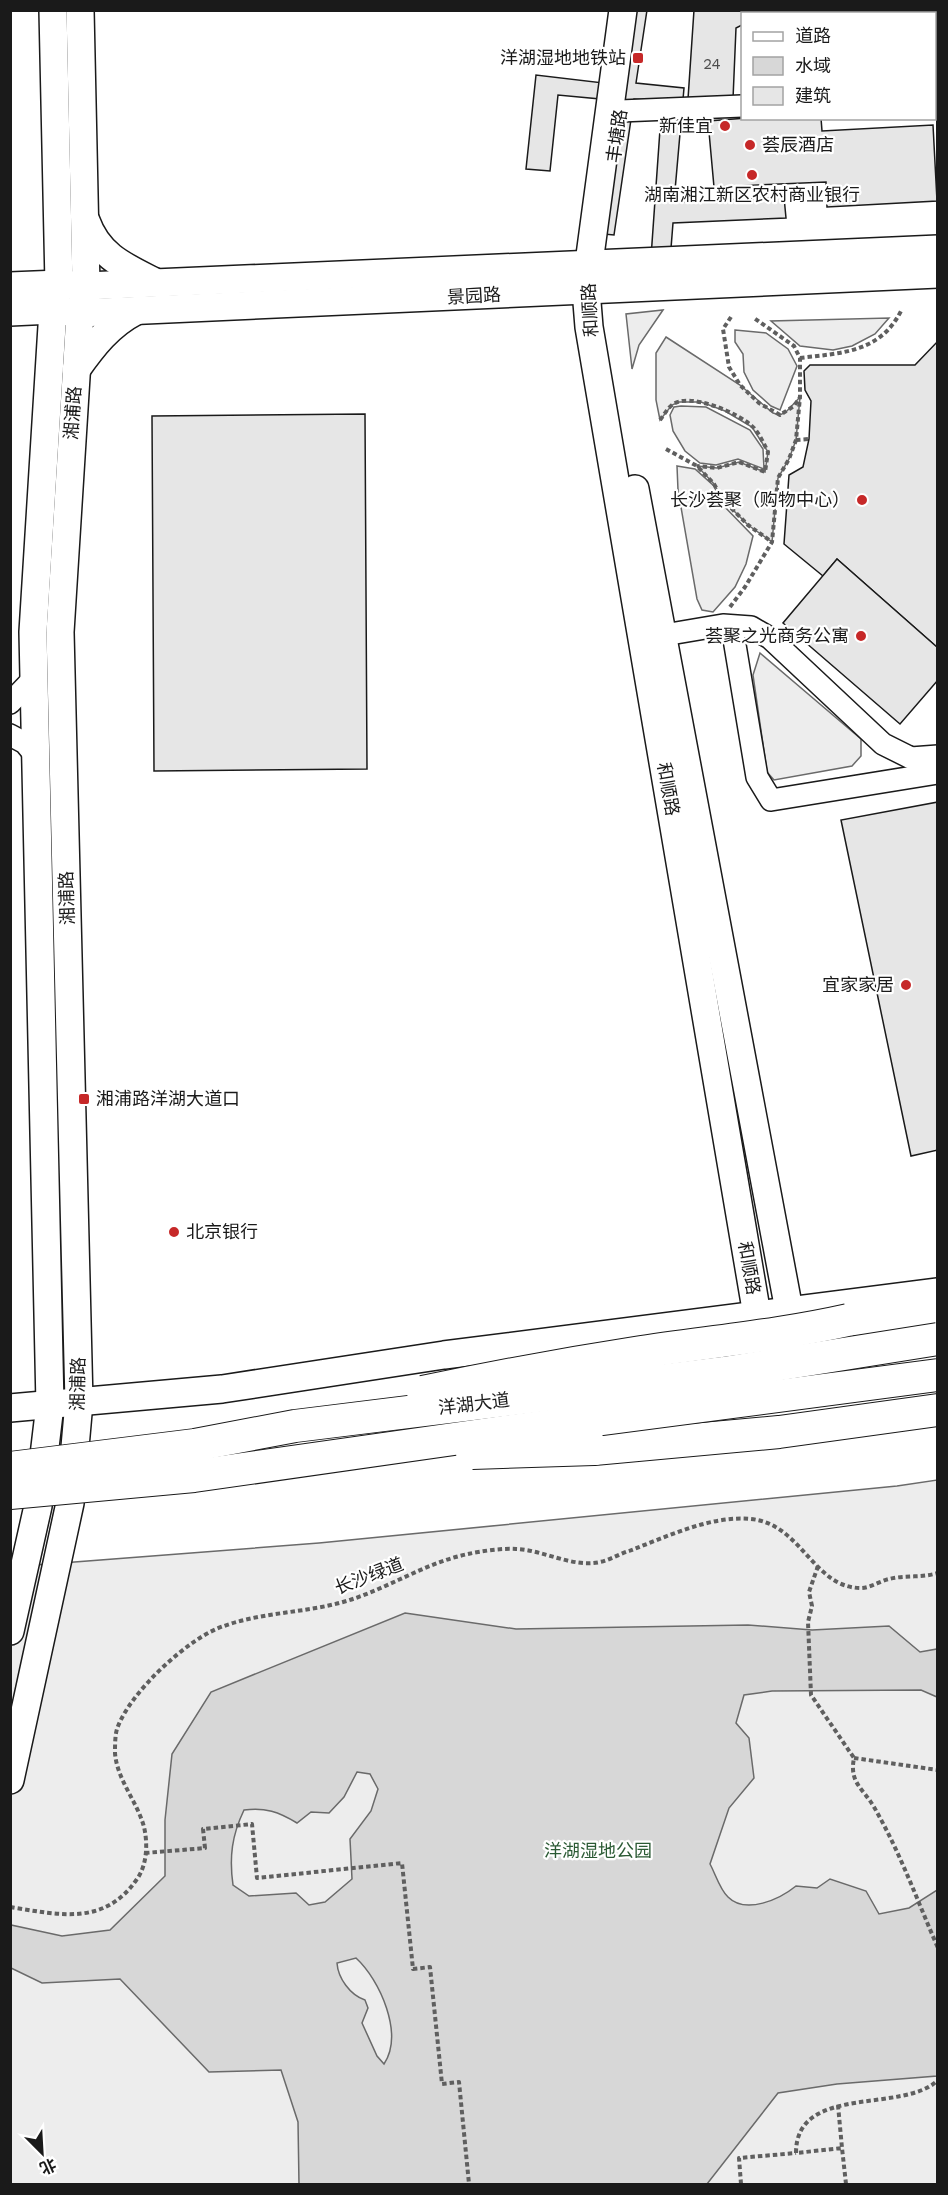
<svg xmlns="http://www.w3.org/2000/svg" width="948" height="2195" font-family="'Work Sans','Noto Sans SC',sans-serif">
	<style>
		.built { fill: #ededed; stroke: #6a6a6a; stroke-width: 1.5 }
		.water { fill: #d7d7d7; stroke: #6a6a6a; stroke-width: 1.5; fill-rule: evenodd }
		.building { fill: #e6e6e6; stroke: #1a1a1a; stroke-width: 1.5 }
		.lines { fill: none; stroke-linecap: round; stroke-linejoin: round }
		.minor-casing { stroke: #1a1a1a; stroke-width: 24 }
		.major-casing { stroke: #1a1a1a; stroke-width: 30 }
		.highway-casing { stroke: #1a1a1a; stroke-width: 34 }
		.path { stroke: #5f5f5f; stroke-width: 4; stroke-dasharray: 4.5 3; stroke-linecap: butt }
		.minor { stroke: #fff; stroke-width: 21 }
		.major { stroke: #fff; stroke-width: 27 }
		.highway { stroke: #fff; stroke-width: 32 }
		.highway-bridge-casing { stroke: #1a1a1a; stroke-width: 34; stroke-linecap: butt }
		.highway-bridge { stroke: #fff; stroke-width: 32 }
		.poi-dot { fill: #c62828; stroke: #fff; stroke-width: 2 }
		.labels { text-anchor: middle; stroke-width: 4.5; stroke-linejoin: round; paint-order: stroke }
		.number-label { font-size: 15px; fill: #4d4d4d }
		.poi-label { font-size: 18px; fill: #1a1a1a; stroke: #fff; text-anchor: end }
		.street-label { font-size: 18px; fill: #1a1a1a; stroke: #fff }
		.park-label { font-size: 18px; fill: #2b5a34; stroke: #fff }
	</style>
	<rect width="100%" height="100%" fill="#fff"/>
	<g class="built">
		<polygon points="663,310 639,345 632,369 626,314"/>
		<polygon points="889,318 875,334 852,346 833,350 800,346 771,321"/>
		<polygon points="735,330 766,333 788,349 797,366 780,410 771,406 753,390 744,372 743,354 735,342"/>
		<polygon points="666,337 740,385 773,413 780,415 786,412 800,397 796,440 789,459 778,478 772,542 748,525 723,500 714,484 697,466 717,468 739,462 765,472 768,452 752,427 725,411 701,402 679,402 672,405 660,420 656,400 656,353"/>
		<polygon points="681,406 706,407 750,430 763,449 764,469 738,459 716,465 700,463 685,451 673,431 670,415 674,407"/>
		<polygon points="677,466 695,469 714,486 721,503 753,536 746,564 735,587 713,612 702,610 697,599 678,490"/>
		<polygon points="760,653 861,739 861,756 852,766 774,780 767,772 753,675"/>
		<polygon points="937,1480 937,2184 11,2184 10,1567 319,1543 897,1486"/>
	</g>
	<path class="water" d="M405,1613L516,1629L748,1625L812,1630L889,1626L920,1652L937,1649V1697L921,1690L772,1691L744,1695L736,1723L749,1738L754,1778L729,1808L710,1864C715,1873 720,1890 728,1897C746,1915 780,1899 796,1886L817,1888L830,1879L866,1891L879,1914L909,1908L937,1890V2076L837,2084L778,2093L707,2184H299L298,2122L281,2070L209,2072L120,1979L42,1983L11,1968V1925L62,1936L110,1930L165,1876V1820L172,1754L211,1692ZM357,1772L370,1774L378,1789L371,1811L350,1839L352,1879L325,1902L309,1905L296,1893L249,1896L233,1885C229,1857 232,1835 244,1810C265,1807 279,1812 297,1823L311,1812L329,1813L344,1797ZM356,1958C380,1980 404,2034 384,2064L377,2056L362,2023L368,2008L365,2000C350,1995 338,1978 337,1963Z"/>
	<g class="building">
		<polygon points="612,10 647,10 636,83 684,88 674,202 784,197 786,218 673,223 667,299 648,300 662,101 634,99 614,235 583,232 600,99 558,95 550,171 526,169 536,75 603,83"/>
		<polygon points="694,10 775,10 769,14 742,14 742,25 736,28 733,99 688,99"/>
		<polygon points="747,118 821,118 822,131 933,125 937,201 827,207 826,182 714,187 708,121"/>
		<polygon points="938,341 938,648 837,559 823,576 784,544 789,475 803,467 809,439 811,401 805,390 804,371 810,365 915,365"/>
		<polygon points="365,414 367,769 154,771 152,416"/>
		<polygon points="837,559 938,648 938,680 900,724 783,623"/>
		<polygon points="938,802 938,1150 911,1156 841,820"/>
	</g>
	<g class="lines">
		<defs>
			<g id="minor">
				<polyline points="833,14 840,10"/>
				<polyline points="934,96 938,96"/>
				<polyline points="620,111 742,106"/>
				<polyline points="732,627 757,777 771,800 938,773"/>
				<polyline points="664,635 723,625 751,627 770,638 883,744 911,758 938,756"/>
				<polyline points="10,703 34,678"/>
				<polyline points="10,735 25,743 35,755"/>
			</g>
			<g id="major">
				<polyline points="623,10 589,263 586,290 589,327 757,1315"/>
				<path d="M86,221C98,255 123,266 153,281"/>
				<polyline points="10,286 59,284 86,286 938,249"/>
				<polyline points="10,312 53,310 80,313 938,274"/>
				<path d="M76,370C93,346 109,325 136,311"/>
				<polyline points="635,489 789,1310"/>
				<polyline points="10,1408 222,1389 444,1355 938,1292"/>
				<polyline points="10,1631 38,1506 50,1405 33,632 53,310 59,284 53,10"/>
				<polyline points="10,1780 70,1503 79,1402 60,632 80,313 86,286 80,10"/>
			</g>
			<g id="highway">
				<polyline points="848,1320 938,1310"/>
				<polyline points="594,1449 779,1432 938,1410"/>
			</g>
		</defs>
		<use href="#minor" class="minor-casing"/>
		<use href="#major" class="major-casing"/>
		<use href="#highway" class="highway-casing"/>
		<g class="path">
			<polyline points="731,317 723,329 729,367 740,385 759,403 780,415 794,406 800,397"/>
			<path d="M800,358C840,353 880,353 901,311"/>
			<path d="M660,420C664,415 667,409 672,405C689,391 741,414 754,428C760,435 764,444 768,452L765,472L739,462L717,468L697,466"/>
			<polyline points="796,440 809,439"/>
			<polyline points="666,449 697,466 714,484 723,500 748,525 772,542"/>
			<polyline points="730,607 745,587 772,542 778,478 789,459 796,440 800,397 800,358 794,346 754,318"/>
			<path d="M818,1566L809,1592L812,1606L808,1622L811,1695L854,1758C849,1783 863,1788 874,1807C900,1852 917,1900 938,1948"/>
			<polyline points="854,1758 938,1770"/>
			<polyline points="145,1853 205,1848 203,1829 252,1824 257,1878 402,1863 413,1969 430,1967 442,2084 459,2082 469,2184"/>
			<path d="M10,1907C60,1915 105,1926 137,1879C147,1865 148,1844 144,1827C137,1801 117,1780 115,1753C115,1746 115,1735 117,1729C129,1693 189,1637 224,1626C263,1612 304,1613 343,1602C386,1590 424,1563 468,1554C482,1551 502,1548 516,1549C544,1550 572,1568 600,1562C610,1560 619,1554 629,1551C666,1537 711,1515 751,1519C802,1524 813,1588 861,1588C870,1588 880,1581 889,1579C905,1575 922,1578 938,1573"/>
			<polyline points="838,2105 842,2148"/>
			<polyline points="741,2184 739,2158 796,2153"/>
			<path d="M846,2184L842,2148L796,2153C796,2083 904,2114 938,2080"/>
		</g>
		<use href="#minor" class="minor"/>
		<use href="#major" class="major"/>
		<use href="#highway" class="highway"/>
		<defs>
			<g id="highway-bridge">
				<path d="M423,1392C494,1377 564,1364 635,1353C706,1342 777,1336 848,1320"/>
				<polyline points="472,1453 594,1449"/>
				<polyline points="10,1468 195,1445 295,1426 724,1373 938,1339"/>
				<polyline points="10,1493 194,1476 503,1432 938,1375"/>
			</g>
		</defs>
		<use href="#highway-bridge" class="highway-bridge-casing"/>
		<use href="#highway-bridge" class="highway-bridge"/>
	</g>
	<g class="poi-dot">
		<rect x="632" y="52" width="12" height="12" rx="3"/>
		<circle cx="725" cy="126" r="6"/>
		<circle cx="750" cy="145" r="6"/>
		<circle cx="752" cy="175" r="6"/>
		<circle cx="862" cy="500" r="6"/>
		<circle cx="861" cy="636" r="6"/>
		<circle cx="906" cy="985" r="6"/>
		<rect x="78" y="1093" width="12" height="12" rx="3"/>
		<circle cx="174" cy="1232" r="6"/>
	</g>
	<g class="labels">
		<g class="number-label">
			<text x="712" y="69">24</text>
		</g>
		<g class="poi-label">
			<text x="626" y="64">洋湖湿地地铁站</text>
			<text x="713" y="132">新佳宜</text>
			<text x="762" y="151" text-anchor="start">荟辰酒店</text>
			<text x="752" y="201" text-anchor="middle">湖南湘江新区农村商业银行</text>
			<text x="850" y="506">长沙荟聚（购物中心）</text>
			<text x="849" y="642">荟聚之光商务公寓</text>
			<text x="894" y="991">宜家家居</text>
			<text x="96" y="1105" text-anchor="start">湘浦路洋湖大道口</text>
			<text x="186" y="1238" text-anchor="start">北京银行</text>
		</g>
		<g class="street-label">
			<text transform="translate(617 136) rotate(-82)" y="6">丰塘路</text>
			<text transform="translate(474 296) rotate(-3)" y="6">景园路</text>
			<text transform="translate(590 310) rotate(-93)" y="6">和顺路</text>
			<text transform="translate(73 413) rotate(-86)" y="6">湘浦路</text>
			<text transform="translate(668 789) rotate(80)" y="6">和顺路</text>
			<text transform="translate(67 898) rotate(-92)" y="6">湘浦路</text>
			<text transform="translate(749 1268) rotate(80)" y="6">和顺路</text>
			<text transform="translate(78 1384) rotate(-89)" y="6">湘浦路</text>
			<text transform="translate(474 1404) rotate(-7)" y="6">洋湖大道</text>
			<text transform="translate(369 1576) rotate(-21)" y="6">长沙绿道</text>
		</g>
		<g class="park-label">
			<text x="598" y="1857">洋湖湿地公园</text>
		</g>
	</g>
	<rect width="948" height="2195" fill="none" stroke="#1a1a1a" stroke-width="24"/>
	<rect x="741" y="12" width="195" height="108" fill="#ffffff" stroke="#a3a3a3" stroke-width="1.5"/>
	<rect x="753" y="32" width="30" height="9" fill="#ffffff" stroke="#a3a3a3" stroke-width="1.5"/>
	<text x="795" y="42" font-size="18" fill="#1a1a1a">道路</text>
	<rect x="753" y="57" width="30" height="18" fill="#d7d7d7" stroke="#a3a3a3" stroke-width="1.5"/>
	<text x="795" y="72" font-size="18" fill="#1a1a1a">水域</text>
	<rect x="753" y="87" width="30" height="18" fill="#e6e6e6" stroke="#a3a3a3" stroke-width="1.5"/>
	<text x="795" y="102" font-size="18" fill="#1a1a1a">建筑</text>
	<g transform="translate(42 2153) rotate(156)" stroke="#ffffff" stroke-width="4.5" paint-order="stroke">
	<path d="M0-4.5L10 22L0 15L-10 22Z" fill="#1a1a1a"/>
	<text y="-9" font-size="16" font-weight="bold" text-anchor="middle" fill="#1a1a1a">北</text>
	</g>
</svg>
